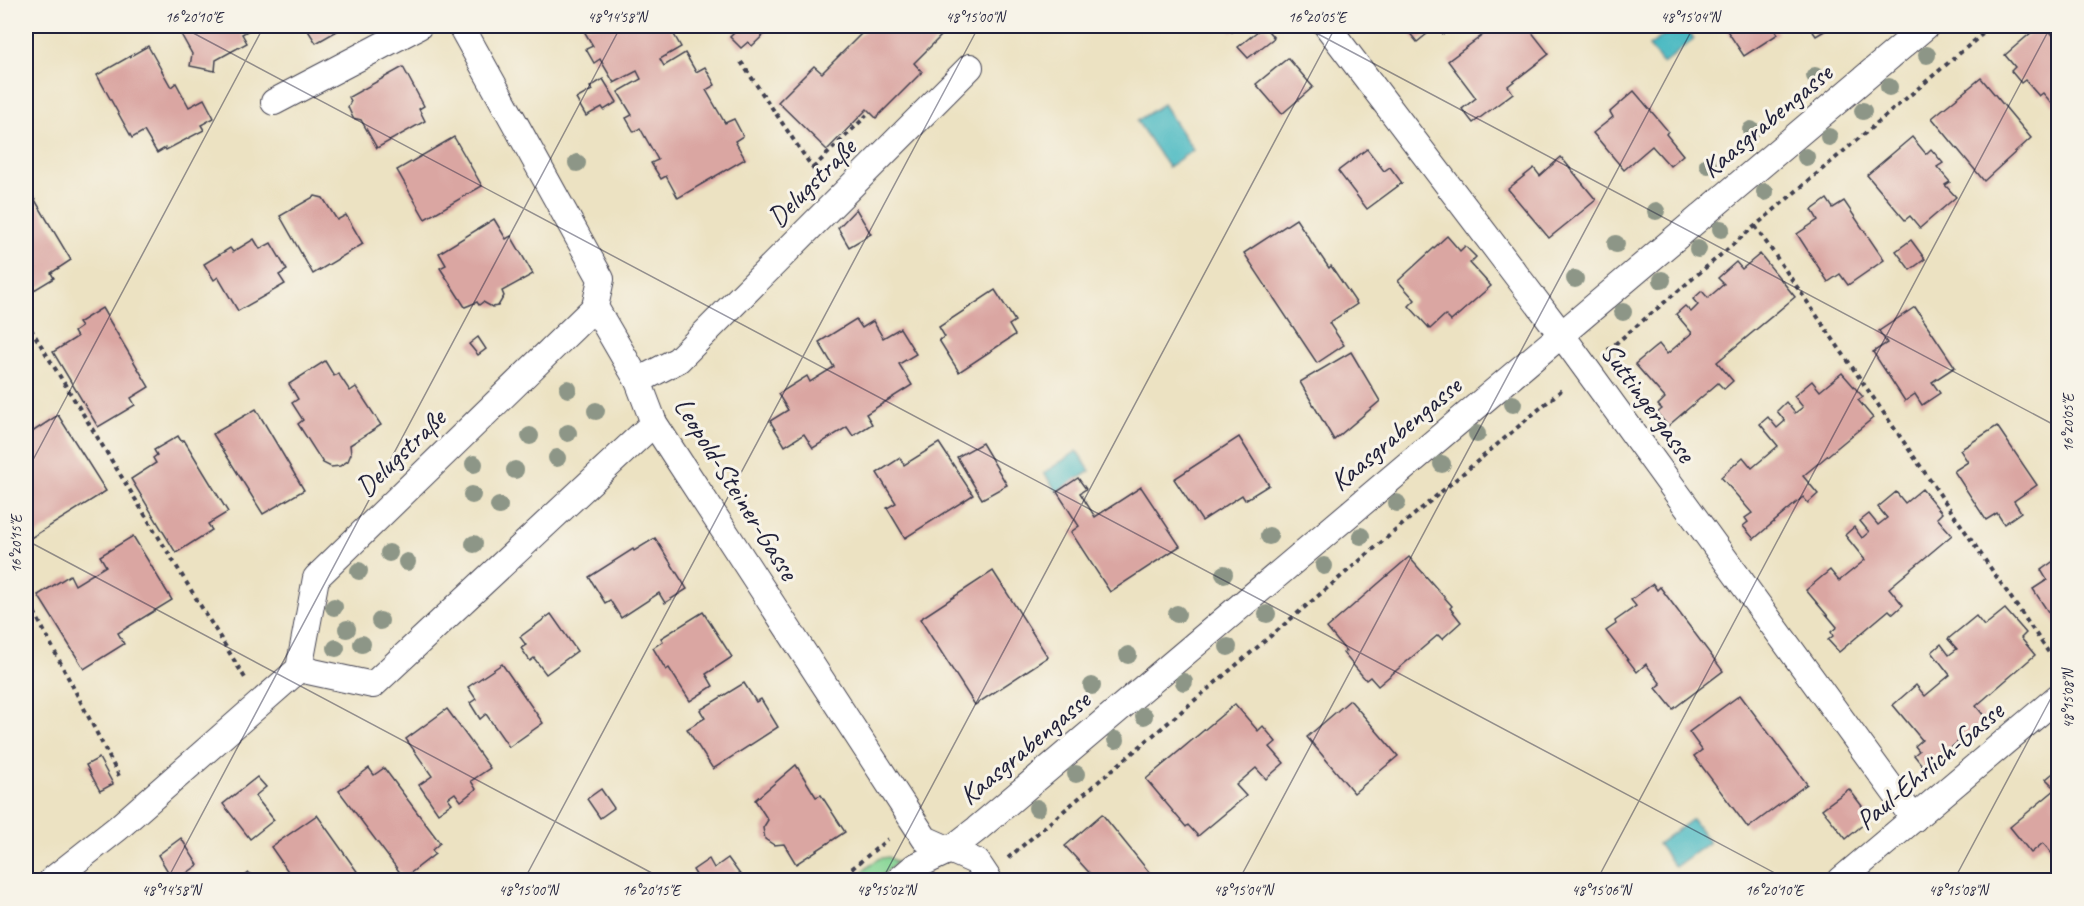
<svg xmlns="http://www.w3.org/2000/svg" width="2084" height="906" font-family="Caveat,sans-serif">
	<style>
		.green { fill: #85d594; stroke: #547c68; stroke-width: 1.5 }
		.water { fill: #4bbac2; stroke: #366e7e; stroke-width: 1.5 }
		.building { fill: #daa6a2 }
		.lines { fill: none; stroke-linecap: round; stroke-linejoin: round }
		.minor-casing { stroke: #403f4f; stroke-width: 28 }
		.path { stroke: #403f4f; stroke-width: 4; stroke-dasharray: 4.5 4.5; stroke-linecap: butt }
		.minor { stroke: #fff; stroke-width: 26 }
		.tree { fill: #8d9687 }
		.ticks { fill: none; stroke: #22223b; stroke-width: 1.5; stroke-opacity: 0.45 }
		.labels { text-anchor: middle; stroke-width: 6; stroke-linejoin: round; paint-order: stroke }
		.street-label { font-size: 28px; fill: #22223b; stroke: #f7f3e8 }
		.neatline { fill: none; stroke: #22223b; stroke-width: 2 }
		.ticks-label { font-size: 15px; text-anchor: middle; fill: #22223b }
	</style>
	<rect width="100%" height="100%" fill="#f7f3e8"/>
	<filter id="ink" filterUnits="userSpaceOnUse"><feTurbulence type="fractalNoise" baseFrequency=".0167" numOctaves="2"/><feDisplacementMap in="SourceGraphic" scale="12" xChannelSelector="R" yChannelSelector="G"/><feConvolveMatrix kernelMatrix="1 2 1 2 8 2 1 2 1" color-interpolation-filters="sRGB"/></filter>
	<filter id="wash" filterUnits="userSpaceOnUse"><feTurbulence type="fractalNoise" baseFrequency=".008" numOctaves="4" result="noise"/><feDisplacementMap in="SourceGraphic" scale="24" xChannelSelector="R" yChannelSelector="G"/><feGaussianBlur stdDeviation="1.35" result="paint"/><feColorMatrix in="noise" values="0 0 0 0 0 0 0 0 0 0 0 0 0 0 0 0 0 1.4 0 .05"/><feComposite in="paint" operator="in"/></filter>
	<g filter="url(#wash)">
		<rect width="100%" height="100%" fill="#ece2c2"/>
		<polygon class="green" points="888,857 897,862 877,880 852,880 878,859"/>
		<g class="water">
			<polygon points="1676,26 1684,26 1694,39 1663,64 1649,46"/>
			<polygon points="1163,104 1193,150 1168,167 1137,121"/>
			<polygon points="1077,451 1090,471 1057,492 1044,473"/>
			<polygon points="1692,819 1709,842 1675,867 1658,844"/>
		</g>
		<g id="blocks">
			<g class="building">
				<polygon points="180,26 256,26 242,34 247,43 216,60 215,71 190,66 192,54 177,27"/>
				<polygon points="305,26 346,26 316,43"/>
				<polygon points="581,26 669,26 681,47 660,59 664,66 685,53 696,72 705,67 715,85 706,90 725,123 734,119 743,136 735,141 745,159 678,198 666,176 661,179 651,163 658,160 640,128 634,132 626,118 632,115 618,92 641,79 637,71 614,83 600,59 594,63 586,49 593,46"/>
				<polygon points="729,26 773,26 752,46 748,42 741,48 730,37 735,32"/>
				<polygon points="869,26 951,26 914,63 922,72 876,118 867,109 827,150 778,102 814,66 822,73"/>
				<polygon points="1226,26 1241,26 1232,32"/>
				<polygon points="1264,26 1274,38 1248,58 1238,47"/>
				<polygon points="1404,26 1455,26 1443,34 1437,26 1417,42"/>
				<polygon points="1495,26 1527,26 1549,54 1508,86 1513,93 1473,123 1462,109 1476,98 1448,61"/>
				<polygon points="1724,26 1773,26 1778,34 1744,56"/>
				<polygon points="1809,26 1833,26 1816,36"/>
				<polygon points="2039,26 2045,26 2058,41 2058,100 2053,105 2043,93 2039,96 2025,80 2021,83 2011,71 2015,67 2005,55"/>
				<polygon points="148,46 171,87 176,83 189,107 204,99 214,118 201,125 204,130 166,150 165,148 157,153 144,131 132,138 97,75"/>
				<polygon points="1288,58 1313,87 1282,114 1256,84"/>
				<polygon points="403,67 424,106 419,109 425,121 377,148 361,120 353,118 348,107 351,101 349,97"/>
				<polygon points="1981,78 2031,138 1984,181 1932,118"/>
				<polygon points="603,79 617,102 604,110 602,107 586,116 576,99 592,90 590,87"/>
				<polygon points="1634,91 1668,131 1666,134 1683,155 1670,166 1652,146 1624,170 1593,133 1613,117 1610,112"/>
				<polygon points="454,137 482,186 425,219 397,170"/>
				<polygon points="1912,137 1926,154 1931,149 1943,163 1937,167 1950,182 1945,185 1956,197 1920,228 1910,216 1905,220 1867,175"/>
				<polygon points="1367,149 1384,171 1390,167 1402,183 1367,209 1338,171"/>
				<polygon points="1561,157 1596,200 1549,238 1508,189 1534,168 1540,176"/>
				<polygon points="26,185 71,260 51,273 54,278 26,295"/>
				<polygon points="315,196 323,198 337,220 346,215 363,244 313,274 280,216"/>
				<polygon points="1827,199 1833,208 1844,201 1884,260 1848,285 1840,274 1828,282 1797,234 1818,220 1812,210"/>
				<polygon points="856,209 871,234 849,247 838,228"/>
				<polygon points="494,219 506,239 511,236 533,274 502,291 504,296 498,306 492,307 483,302 479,305 477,302 465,307 440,268 446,265 439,253"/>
				<polygon points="1296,219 1329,268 1331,266 1357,304 1329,323 1344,345 1317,363 1244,253"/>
				<polygon points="1447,236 1460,251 1465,246 1476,257 1470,263 1491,286 1451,321 1445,315 1430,329 1409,306 1415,300 1398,281"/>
				<polygon points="254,239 260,249 271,243 287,270 279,275 285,284 238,311 218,277 214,280 204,264 230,248 233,252"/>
				<polygon points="1911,240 1925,259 1910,270 1896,251"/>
				<polygon points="1760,254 1795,297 1717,362 1733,381 1724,389 1718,383 1668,426 1657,413 1662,409 1658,405 1665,398 1635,364 1659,344 1667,354 1692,333 1676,314 1685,306 1691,312 1698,305 1693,299 1702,291 1708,298 1724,284 1718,278 1736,262 1742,269"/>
				<polygon points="995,290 1015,321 1009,325 1015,335 959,372 939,340 945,337 939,327"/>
				<polygon points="1915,307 1955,367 1932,382 1940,393 1922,405 1915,394 1905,401 1873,352 1887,343 1879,331"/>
				<polygon points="102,308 149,387 131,398 135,405 98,427 53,352 77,337 74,332 81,327 78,323"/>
				<polygon points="856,319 862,328 873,321 883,338 900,328 916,354 899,364 912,385 866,414 872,424 853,436 847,427 813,448 804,434 785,446 770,421 788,410 778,394 807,376 810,382 834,367 819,342"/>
				<polygon points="478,337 486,349 478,355 469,344"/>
				<polygon points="1351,352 1380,401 1334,440 1300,382"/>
				<polygon points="325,361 334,376 338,373 350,391 356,387 381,425 350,445 351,454 348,461 340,466 331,467 323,463 298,424 303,420 292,403 298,399 289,384"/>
				<polygon points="1842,373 1863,397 1858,400 1873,418 1803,476 1818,494 1808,503 1803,497 1754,539 1743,526 1748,522 1745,518 1752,513 1721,477 1743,457 1752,468 1778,446 1760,424 1768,417 1777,428 1785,421 1777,411 1786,402 1795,413 1803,407 1794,396 1812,381 1820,391"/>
				<polygon points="256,409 304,490 263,514 213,434"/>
				<polygon points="58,415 106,491 26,541 26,436"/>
				<polygon points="1997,426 2037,485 2014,501 2021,512 2004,524 1997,513 1986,520 1954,471 1968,462 1960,450"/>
				<polygon points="178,436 181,441 184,440 228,512 208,524 212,530 176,553 131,479 156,463 153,458 157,455 154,450"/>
				<polygon points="1239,437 1269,485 1245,500 1242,495 1202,521 1174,479"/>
				<polygon points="939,443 973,495 905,538 887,508 896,503 877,473 900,458 904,465"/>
				<polygon points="982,443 1007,485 982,499 957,457"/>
				<polygon points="1078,478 1086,489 1080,493 1095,517 1141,487 1180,546 1110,592 1071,532 1079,526 1057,492"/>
				<polygon points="1922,489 1942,513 1937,518 1952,535 1889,588 1903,605 1893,614 1889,610 1839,652 1828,640 1833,636 1831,632 1837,627 1806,590 1830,570 1839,581 1865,560 1845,535 1854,527 1862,538 1869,532 1860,521 1869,514 1878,525 1887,518 1878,507 1896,492 1905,503"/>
				<polygon points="133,536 172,600 118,633 124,644 84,669 38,595 70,575 75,585 106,566 100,556"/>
				<polygon points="655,538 687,589 665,603 659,593 621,618 610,600 605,603 589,577 633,549 634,551"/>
				<polygon points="1409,557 1452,606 1450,608 1461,622 1442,639 1438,635 1378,686 1370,677 1366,680 1343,653 1346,651 1327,628"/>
				<polygon points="2058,558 2058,627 2033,589 2047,580 2041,570"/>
				<polygon points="993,571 1048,657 975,705 920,619"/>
				<polygon points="1653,584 1657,590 1660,587 1723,671 1673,709 1656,688 1661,684 1646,664 1637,672 1606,631 1616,624 1615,621 1636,606 1631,600"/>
				<polygon points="2005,609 2026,633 2021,638 2035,655 1976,706 1990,723 1980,731 1976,727 1925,769 1914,755 1919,751 1915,746 1922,740 1893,705 1916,685 1925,696 1950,675 1932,652 1941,644 1949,655 1957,649 1948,639 1976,616 1984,626"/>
				<polygon points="703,612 732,657 706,674 713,686 690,701 669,668 666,670 653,648 663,641 661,638"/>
				<polygon points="551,614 577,651 546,674 534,658 530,661 521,648 526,645 520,637"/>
				<polygon points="502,664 543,723 509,747 486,714 480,719 470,703 476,699 468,687"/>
				<polygon points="744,683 756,702 761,699 778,727 713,769 687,729 705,718 700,710"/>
				<polygon points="1740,695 1807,784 1748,828 1694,756 1702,750 1689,732"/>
				<polygon points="1350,700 1398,756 1354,793 1307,737"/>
				<polygon points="1235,704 1258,731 1263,726 1276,742 1270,747 1284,763 1266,779 1256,768 1236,785 1246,796 1198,836 1188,825 1186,827 1146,779"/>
				<polygon points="447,709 490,768 471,781 476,789 461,801 455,793 448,798 452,803 438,813 419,785 432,776 406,739"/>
				<polygon points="99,758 113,784 100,791 86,765"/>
				<polygon points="796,765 816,797 821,795 845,832 796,864 784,844 774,845 765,839 763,828 768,820 755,800"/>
				<polygon points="369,768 374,775 384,768 440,843 432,850 435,854 404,878 339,791"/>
				<polygon points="2058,769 2058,861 2043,843 2031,853 2010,827 2056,789 2046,779"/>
				<polygon points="257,777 266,787 255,796 274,820 250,839 223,804"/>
				<polygon points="601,789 614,808 600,818 587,799"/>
				<polygon points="1849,789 1871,818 1846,839 1822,809"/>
				<polygon points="1102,814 1153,877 1147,880 1096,880 1065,846"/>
				<polygon points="317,815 361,877 356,880 294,880 271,847"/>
				<polygon points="181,838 198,865 177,880 173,880 158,855"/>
				<polygon points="728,858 744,880 694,880 698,878 693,870 709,859 714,868"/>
				<polygon points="249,873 256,880 239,880"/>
			</g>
		</g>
	</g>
	<g filter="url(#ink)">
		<use href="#blocks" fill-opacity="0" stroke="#403f4f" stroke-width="1.5"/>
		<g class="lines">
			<defs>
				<g id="minor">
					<polyline points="461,26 601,279 595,307 638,381 654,423 925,839 977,862 989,880"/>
					<polyline points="1327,26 1561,334 1914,819"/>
					<polyline points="274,102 419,26"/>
					<polyline points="638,381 678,360 970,67"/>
					<polyline points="299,669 373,685 654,423"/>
					<polyline points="52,880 118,828 299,669 316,578 595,307"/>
					<polyline points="899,880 914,867 950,850 977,829 1926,26"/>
					<polyline points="1841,880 2058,697"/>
				</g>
			</defs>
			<use href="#minor" class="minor-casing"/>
			<g class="path">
				<polyline points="741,62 818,176"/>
				<polyline points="813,168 867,115"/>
				<polyline points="1755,226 2058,666"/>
				<polyline points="26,321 245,678"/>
				<polyline points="1608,350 1992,26"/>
				<polyline points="26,596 119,776"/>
				<polyline points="1008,858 1564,388"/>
				<polyline points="838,880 888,839"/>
			</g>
			<use href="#minor" class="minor"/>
		</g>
		<g class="tree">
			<circle cx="1927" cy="55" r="9"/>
			<circle cx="1815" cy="76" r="9"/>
			<circle cx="1889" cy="87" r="9"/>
			<circle cx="1863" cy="111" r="9"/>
			<circle cx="1751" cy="130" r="9"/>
			<circle cx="1829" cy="137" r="9"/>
			<circle cx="1806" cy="157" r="9"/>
			<circle cx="577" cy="163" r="9"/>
			<circle cx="1708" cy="165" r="9"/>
			<circle cx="1765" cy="192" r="9"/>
			<circle cx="1656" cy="211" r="9"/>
			<circle cx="1721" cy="229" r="9"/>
			<circle cx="1616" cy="244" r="9"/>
			<circle cx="1698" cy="249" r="9"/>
			<circle cx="1575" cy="279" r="9"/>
			<circle cx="1662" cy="280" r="9"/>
			<circle cx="1623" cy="312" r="9"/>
			<circle cx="568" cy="389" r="9"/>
			<circle cx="1513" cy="404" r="9"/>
			<circle cx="596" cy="411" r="9"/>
			<circle cx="568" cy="433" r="9"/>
			<circle cx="1477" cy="434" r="9"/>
			<circle cx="530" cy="436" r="9"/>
			<circle cx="557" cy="458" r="9"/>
			<circle cx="474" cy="464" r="9"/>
			<circle cx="1442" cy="464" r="9"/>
			<circle cx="515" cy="470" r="9"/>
			<circle cx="472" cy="495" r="9"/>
			<circle cx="1397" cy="503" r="9"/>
			<circle cx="499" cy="506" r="9"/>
			<circle cx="1269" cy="536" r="9"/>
			<circle cx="1361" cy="536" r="9"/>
			<circle cx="474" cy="544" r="9"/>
			<circle cx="389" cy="553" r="9"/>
			<circle cx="407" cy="562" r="9"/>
			<circle cx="1324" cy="566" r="9"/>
			<circle cx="359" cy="571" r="9"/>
			<circle cx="1224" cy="574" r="9"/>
			<circle cx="334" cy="607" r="9"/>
			<circle cx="1177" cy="614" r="9"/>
			<circle cx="1267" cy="614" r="9"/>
			<circle cx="380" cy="621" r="9"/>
			<circle cx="347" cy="629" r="9"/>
			<circle cx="362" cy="644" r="9"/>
			<circle cx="1228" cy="647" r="9"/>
			<circle cx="336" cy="648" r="9"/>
			<circle cx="1128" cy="655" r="9"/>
			<circle cx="1184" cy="682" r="9"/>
			<circle cx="1092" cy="686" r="9"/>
			<circle cx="1144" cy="716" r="9"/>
			<circle cx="1116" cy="740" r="9"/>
			<circle cx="1076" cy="774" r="9"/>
			<circle cx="1037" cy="808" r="9"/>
		</g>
	</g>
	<path class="ticks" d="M180,26L1788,880M1303,26L2058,427M26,473L264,26M26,540L665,880M167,880L621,26M524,880L979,26M882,880L1336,26M1239,880L1694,26M1597,880L2051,26M1954,880L2058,685"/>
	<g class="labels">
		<g class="street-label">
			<text transform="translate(1766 120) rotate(-40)" y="10">Kaasgrabengasse</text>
			<text transform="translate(811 182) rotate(-45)" y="10">Delugstraße</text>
			<text transform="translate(1649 402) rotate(54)" y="10">Suttingergasse</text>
			<text transform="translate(1395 433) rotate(-40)" y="10">Kaasgrabengasse</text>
			<text transform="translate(400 452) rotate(-44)" y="10">Delugstraße</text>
			<text transform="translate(737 488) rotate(58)" y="10">Leopold-Steiner-Gasse</text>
			<text transform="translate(1024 747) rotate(-40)" y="10">Kaasgrabengasse</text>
			<text transform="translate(1929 765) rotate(-40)" y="10">Paul-Ehrlich-Gasse</text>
		</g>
	</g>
	<rect width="2084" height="906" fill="none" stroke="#f7f3e8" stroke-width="66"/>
	<rect x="33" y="33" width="2018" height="840" class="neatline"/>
	<g class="ticks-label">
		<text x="194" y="22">16°20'10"E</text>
		<text x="617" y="22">48°14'58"N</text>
		<text x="975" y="22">48°15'00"N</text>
		<text x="1317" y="22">16°20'05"E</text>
		<text x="1690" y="22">48°15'04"N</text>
		<text transform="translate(2068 423) rotate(-90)" y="5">16°20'05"E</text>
		<text transform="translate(16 544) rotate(-90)" y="5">16°20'15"E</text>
		<text transform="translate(2068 699) rotate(-90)" y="5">48°15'08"N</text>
		<text x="171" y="895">48°14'58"N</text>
		<text x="528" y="895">48°15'00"N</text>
		<text x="651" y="895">16°20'15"E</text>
		<text x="886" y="895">48°15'02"N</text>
		<text x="1243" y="895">48°15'04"N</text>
		<text x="1601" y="895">48°15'06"N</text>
		<text x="1774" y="895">16°20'10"E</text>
		<text x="1958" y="895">48°15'08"N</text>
	</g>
</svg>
